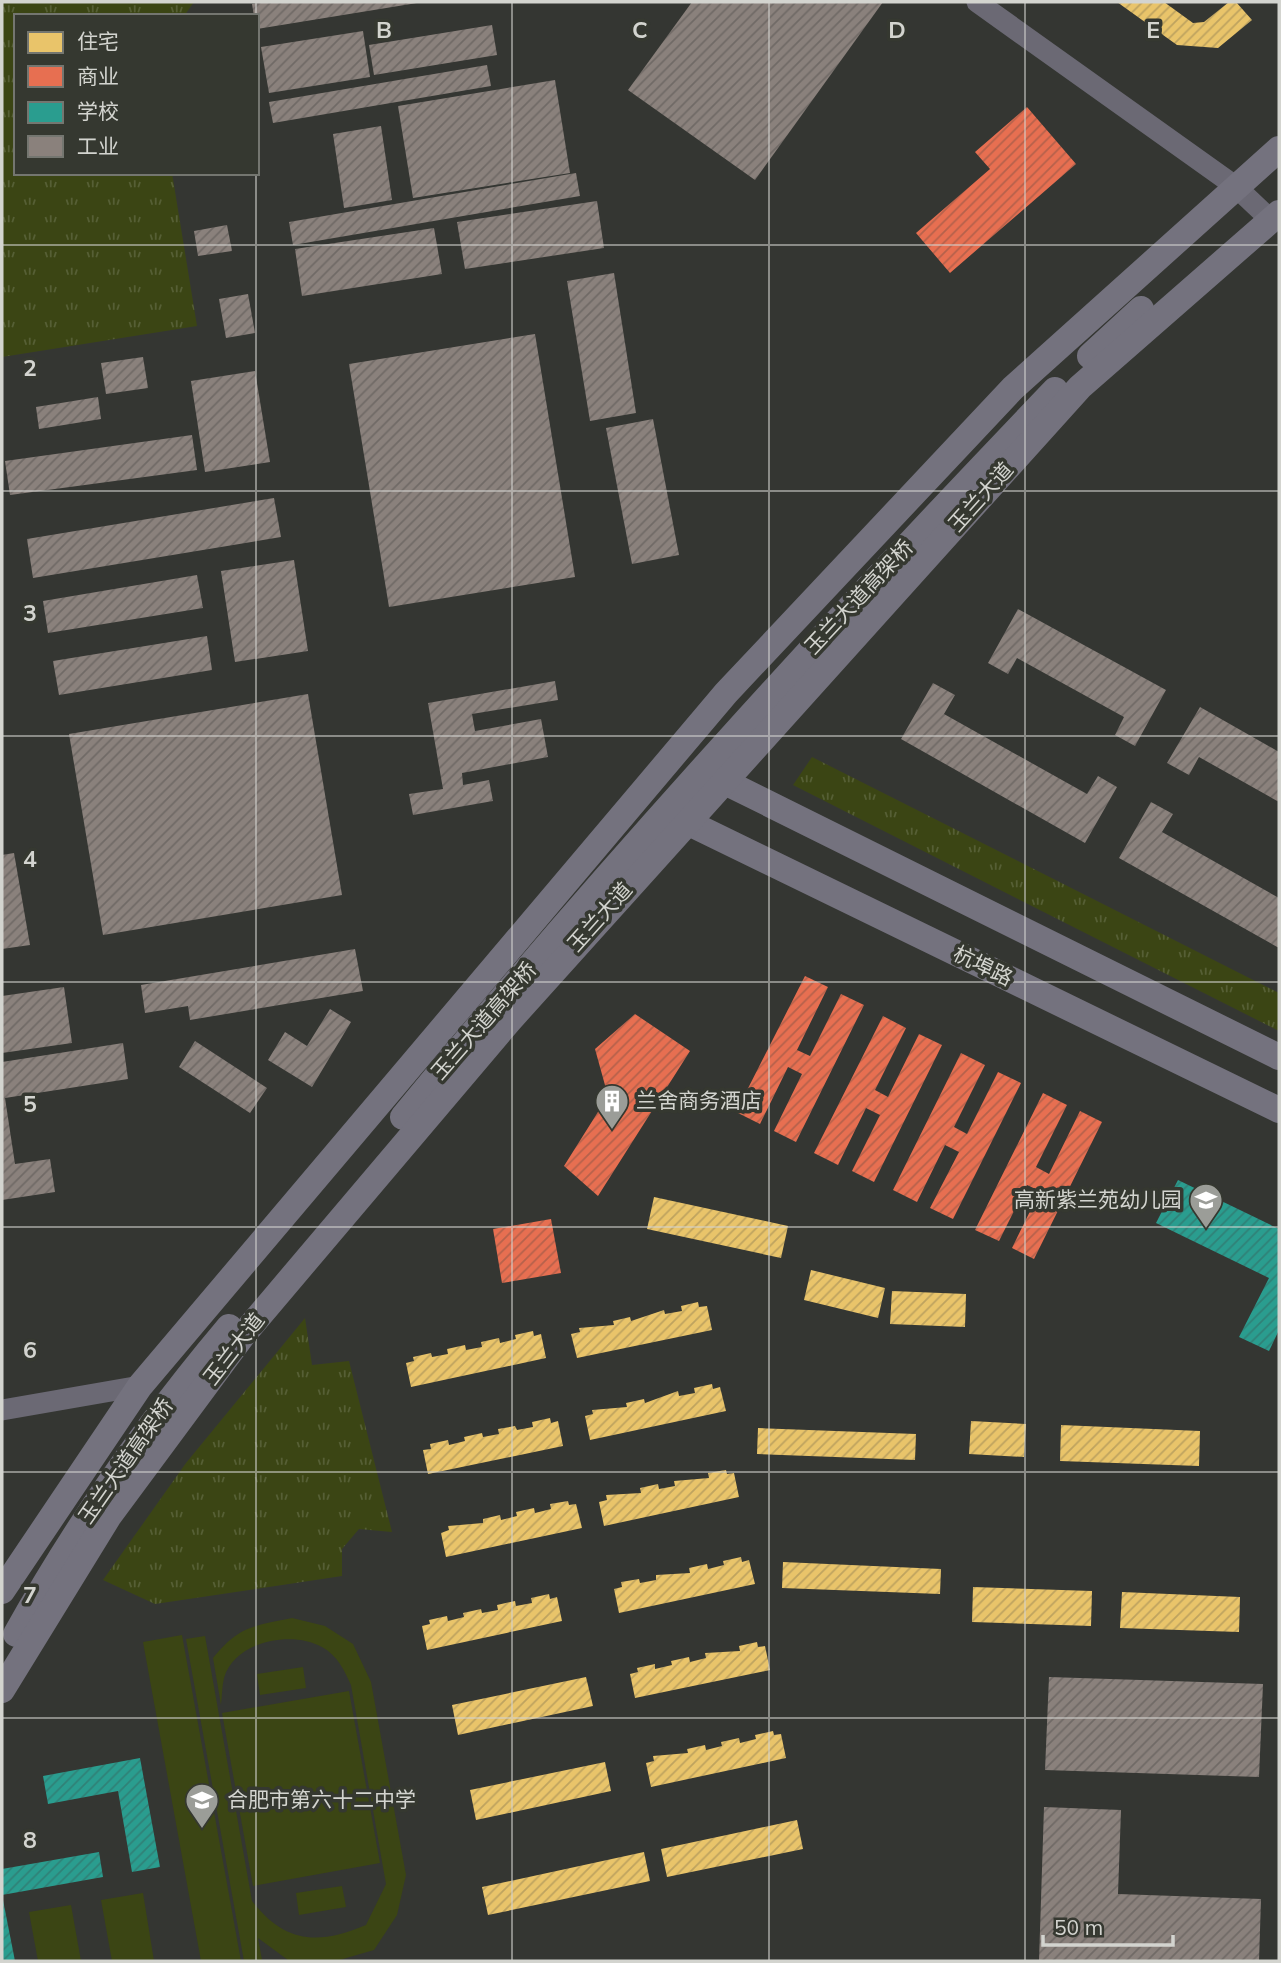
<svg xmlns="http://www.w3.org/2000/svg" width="1281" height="1963" font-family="Mulish,'Noto Sans SC',sans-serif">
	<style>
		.grass { fill: url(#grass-tufts) }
		.garden { fill: #3b4514 }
		.homes { fill: url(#homes-hatch) }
		.shops { fill: url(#shops-hatch) }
		.schools { fill: url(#schools-hatch) }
		.industry { fill: url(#industry-hatch) }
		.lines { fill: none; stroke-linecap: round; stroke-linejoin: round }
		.minor { stroke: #6b6974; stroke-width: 21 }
		.major { stroke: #74727e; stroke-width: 26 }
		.grid { fill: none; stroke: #d3d4cf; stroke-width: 2; stroke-opacity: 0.55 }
		.labels { text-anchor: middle; stroke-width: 7; stroke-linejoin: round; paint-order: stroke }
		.street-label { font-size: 21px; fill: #d3d4cf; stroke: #353830 }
		.poi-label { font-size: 21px; fill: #d3d4cf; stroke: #353830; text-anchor: start }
		.grid-label { font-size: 23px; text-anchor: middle; font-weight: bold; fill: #d3d4cf; stroke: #353830; stroke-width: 7; stroke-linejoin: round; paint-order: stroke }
	</style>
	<defs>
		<pattern id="grass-tufts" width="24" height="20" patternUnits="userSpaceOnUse" patternTransform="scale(1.75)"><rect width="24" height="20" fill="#3b4514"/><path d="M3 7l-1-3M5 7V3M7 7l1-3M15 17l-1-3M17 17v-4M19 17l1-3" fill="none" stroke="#565f35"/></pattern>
		<pattern id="homes-hatch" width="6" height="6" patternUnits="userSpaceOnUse" patternTransform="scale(1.75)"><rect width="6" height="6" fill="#e9c46a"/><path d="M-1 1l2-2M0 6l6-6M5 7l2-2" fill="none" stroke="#bea35f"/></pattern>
		<pattern id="shops-hatch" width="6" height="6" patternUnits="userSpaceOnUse" patternTransform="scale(1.75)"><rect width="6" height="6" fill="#e76f51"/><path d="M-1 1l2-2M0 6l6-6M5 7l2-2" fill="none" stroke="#b5614b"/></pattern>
		<pattern id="schools-hatch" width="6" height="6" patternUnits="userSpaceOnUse" patternTransform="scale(1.75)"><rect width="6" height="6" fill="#2a9d8f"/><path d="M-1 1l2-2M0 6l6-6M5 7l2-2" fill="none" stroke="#308177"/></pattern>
		<pattern id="industry-hatch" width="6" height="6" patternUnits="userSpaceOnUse" patternTransform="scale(1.75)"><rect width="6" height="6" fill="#8a817c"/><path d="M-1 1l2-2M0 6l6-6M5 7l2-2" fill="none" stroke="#706a66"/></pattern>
	</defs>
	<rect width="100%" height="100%" fill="#343632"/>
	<g class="grass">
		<polygon points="2,2 194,2 184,16 16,16 16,173 172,173 197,326 2,357"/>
		<polygon points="812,757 1279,993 1279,1031 793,785"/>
		<polygon points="305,1318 312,1365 349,1361 392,1532 359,1529 342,1549 342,1576 155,1604 103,1580 186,1463"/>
	</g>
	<g class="garden">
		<path d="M292,1618L325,1626L353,1644L371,1682L406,1875L397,1915L374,1950L336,1961L288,1960L258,1938L262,1960L244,1961L186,1639L205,1636L252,1901C285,1944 319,1945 366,1925L386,1884L351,1685C344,1670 338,1656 322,1647C292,1630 235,1641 224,1678C222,1686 222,1696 221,1705L213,1658C239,1626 253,1626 292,1618Z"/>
		<polygon points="182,1635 241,1961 201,1961 143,1642"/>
		<polygon points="303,1667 306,1688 260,1695 257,1674"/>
		<polygon points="349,1691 380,1863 253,1886 222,1713"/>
		<polygon points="342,1886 346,1907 299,1915 296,1893"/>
		<polygon points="143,1893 154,1961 112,1961 101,1900"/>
		<polygon points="71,1905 81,1961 38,1961 29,1912"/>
	</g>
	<g class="homes">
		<polygon points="1117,2 1164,2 1193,23 1204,22 1229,2 1236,2 1252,20 1218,48 1177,45"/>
		<polygon points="654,1197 788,1226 781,1258 647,1229"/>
		<polygon points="811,1270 885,1288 878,1318 804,1300"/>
		<polygon points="892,1291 966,1294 965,1327 890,1324"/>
		<polygon points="698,1302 699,1307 707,1306 712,1330 577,1358 571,1334 580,1332 579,1328 614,1325 613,1321 630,1317 631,1321 664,1310 665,1314 682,1311 681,1306"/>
		<polygon points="533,1331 534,1336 541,1334 546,1358 411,1387 406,1363 414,1361 413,1357 431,1353 432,1357 448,1354 447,1349 465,1345 466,1350 482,1347 481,1342 499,1338 500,1343 516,1339 515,1335"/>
		<polygon points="712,1384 713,1389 720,1387 726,1411 590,1440 585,1416 593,1414 592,1410 627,1407 626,1403 644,1399 645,1403 678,1391 679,1396 695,1393 694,1388"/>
		<polygon points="550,1418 551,1423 558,1421 563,1446 428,1474 423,1450 431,1449 430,1444 448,1440 449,1445 465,1441 464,1437 482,1433 483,1437 499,1434 498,1429 515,1426 517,1430 533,1427 532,1422"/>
		<polygon points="971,1421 1026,1424 1024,1457 969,1454"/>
		<polygon points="1061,1425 1200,1431 1199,1466 1060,1461"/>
		<polygon points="758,1428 916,1434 915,1460 757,1454"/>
		<polygon points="726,1470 727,1474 734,1473 739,1497 604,1526 599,1502 607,1500 606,1495 641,1493 640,1488 658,1484 659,1489 675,1486 674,1481 709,1478 708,1473"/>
		<polygon points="568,1501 569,1505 576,1504 582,1528 446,1557 441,1533 449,1530 448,1526 483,1523 483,1519 500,1515 501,1520 517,1516 516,1512 534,1508 535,1513 551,1509 550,1504"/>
		<polygon points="741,1557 742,1562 749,1560 755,1584 619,1613 614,1589 622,1587 621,1582 639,1579 640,1583 656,1580 656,1575 690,1573 689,1568 707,1564 708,1569 724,1565 723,1561"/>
		<polygon points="783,1562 941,1569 940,1594 782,1588"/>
		<polygon points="973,1587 1092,1591 1091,1626 972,1622"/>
		<polygon points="1122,1592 1240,1597 1239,1632 1120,1628"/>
		<polygon points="549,1594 550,1599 557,1597 562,1621 427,1650 422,1626 430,1624 429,1620 447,1616 448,1621 464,1617 463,1613 481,1609 482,1613 498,1610 497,1605 515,1601 516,1606 532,1603 531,1598"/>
		<polygon points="757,1642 758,1647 765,1646 770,1670 635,1698 630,1674 638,1672 637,1668 655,1664 655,1669 672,1665 671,1661 689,1657 690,1662 706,1658 705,1653 740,1651 739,1646"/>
		<polygon points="586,1677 593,1706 458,1735 452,1705"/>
		<polygon points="773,1731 774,1735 781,1734 786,1758 651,1787 646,1763 654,1761 653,1756 688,1753 687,1749 705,1745 706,1750 722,1746 721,1742 739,1738 740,1743 756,1739 755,1735"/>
		<polygon points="605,1762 611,1791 476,1820 470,1790"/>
		<polygon points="797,1820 803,1849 667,1877 661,1849"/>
		<polygon points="644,1852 650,1881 488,1915 482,1887"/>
	</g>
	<g class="shops">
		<polygon points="1027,107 1076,164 950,273 916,233 990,169 975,152"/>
		<polygon points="805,976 828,987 797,1050 810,1056 841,994 864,1005 796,1142 774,1131 802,1074 788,1067 760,1124 736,1112"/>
		<polygon points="635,1014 690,1051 598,1196 564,1166 608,1096 595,1049"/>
		<polygon points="883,1016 906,1028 875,1090 888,1097 919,1034 942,1045 874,1182 852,1171 880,1115 866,1108 838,1165 814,1153"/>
		<polygon points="961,1053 985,1065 954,1127 967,1134 998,1072 1021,1083 953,1219 930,1208 959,1152 945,1145 917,1202 893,1190"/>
		<polygon points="1043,1093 1067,1105 1036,1167 1049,1174 1080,1111 1102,1122 1034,1259 1012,1248 1040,1191 1027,1185 999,1241 975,1230"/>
		<polygon points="551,1219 561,1273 502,1283 493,1229"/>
	</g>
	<g class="schools">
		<polygon points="1178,1180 1279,1229 1279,1330 1269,1351 1239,1337 1269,1278 1156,1223"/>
		<polygon points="140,1758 160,1867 132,1872 118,1791 48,1804 43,1776"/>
		<polygon points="99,1852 103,1877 2,1895 2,1869"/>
		<polygon points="2,1900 3,1900 15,1961 2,1961"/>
	</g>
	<g class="industry">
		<polygon points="268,2 417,2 417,3 257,29 257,16 254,16 252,4"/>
		<polygon points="692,2 883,2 755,180 628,90"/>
		<polygon points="492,25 497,55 374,75 369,45"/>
		<polygon points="363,31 370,77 269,93 261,47"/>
		<polygon points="487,65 491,86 273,123 269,102"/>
		<polygon points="555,80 570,173 413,198 398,106"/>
		<polygon points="381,126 392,200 344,208 333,134"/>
		<polygon points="576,173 580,196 293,245 289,222"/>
		<polygon points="597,201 604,248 465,269 457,222"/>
		<polygon points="227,225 232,251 198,256 194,231"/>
		<polygon points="434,228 442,274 302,296 295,249"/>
		<polygon points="614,273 636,413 590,421 567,281"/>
		<polygon points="248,294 255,333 226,338 219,299"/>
		<polygon points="535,334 575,577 389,607 349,364"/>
		<polygon points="143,357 148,388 106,394 101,363"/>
		<polygon points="255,371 270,462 205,472 191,381"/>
		<polygon points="98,397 101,419 39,429 36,407"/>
		<polygon points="653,419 679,555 632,564 606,428"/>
		<polygon points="192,435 197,470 10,495 5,461"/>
		<polygon points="274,498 281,537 33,578 27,539"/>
		<polygon points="294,560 308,651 235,662 221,571"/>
		<polygon points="197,575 203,608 48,633 43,601"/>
		<polygon points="1018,609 1166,690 1135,746 1115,735 1124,717 1017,658 1008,674 988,663"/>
		<polygon points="207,636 212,670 59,695 53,661"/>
		<polygon points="555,681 558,700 472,714 475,731 541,719 548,757 462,773 463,785 489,780 493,801 413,815 409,794 443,789 428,703"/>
		<polygon points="933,683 955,695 944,714 1087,794 1098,776 1117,787 1085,843 901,739"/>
		<polygon points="308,694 342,895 103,935 69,734"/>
		<polygon points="1200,707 1279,752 1279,802 1199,757 1189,775 1167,763"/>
		<polygon points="1151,802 1173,814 1162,832 1279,898 1279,948 1119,858"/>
		<polygon points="14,853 30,945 2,949 2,855"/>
		<polygon points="355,949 363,991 190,1020 188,1006 145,1013 141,985"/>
		<polygon points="64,987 72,1043 2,1053 2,996"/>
		<polygon points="330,1009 351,1022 312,1087 268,1060 285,1032 307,1046"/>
		<polygon points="195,1041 267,1088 250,1113 179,1067"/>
		<polygon points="123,1043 128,1079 5,1098 15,1164 50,1159 55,1192 2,1200 2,1062"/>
		<polygon points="1049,1677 1263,1684 1259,1777 1045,1770"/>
		<polygon points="1044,1807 1121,1810 1118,1894 1261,1899 1259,1961 1039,1961"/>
	</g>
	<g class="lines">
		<g class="minor">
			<polyline points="977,2 1235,186 1271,220"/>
			<polyline points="2,1410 140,1386"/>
		</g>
		<g class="major">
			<polyline points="1090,356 1141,309"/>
			<polyline points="725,782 1279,1057"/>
			<polyline points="687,822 1279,1110"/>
			<path d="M403,1117C610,865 830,625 1055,390"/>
			<polyline points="2,1591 140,1386 726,693 1013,388 1279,149"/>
			<path d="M16,1634C77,1525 148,1423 229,1327"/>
			<polyline points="2,1690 109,1516 243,1335 509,1021 1080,387 1279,213"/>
		</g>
	</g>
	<path class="grid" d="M256,2V16M512,2V1961M769,2V1961M1025,2V1961M256,173V1961M2,245H1279M2,491H1279M2,736H1279M2,982H1279M2,1227H1279M2,1472H1279M2,1718H1279"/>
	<defs>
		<symbol id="building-pin" viewBox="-11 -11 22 30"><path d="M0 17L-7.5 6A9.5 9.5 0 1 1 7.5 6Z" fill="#9b9d98" stroke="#353830"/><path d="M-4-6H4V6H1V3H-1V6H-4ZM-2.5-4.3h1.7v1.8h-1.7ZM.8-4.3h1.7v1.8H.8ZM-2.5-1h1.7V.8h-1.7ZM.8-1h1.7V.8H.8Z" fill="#fff"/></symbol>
		<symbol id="school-pin" viewBox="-11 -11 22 30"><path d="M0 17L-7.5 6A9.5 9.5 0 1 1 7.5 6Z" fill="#9b9d98" stroke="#353830"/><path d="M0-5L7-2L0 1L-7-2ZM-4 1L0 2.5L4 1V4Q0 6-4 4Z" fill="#fff"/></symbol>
	</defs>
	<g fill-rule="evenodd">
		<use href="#building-pin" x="593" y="1082" width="38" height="52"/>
		<use href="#school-pin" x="1187" y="1181" width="38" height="52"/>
		<use href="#school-pin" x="183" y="1781" width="38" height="52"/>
	</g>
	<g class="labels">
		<g class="street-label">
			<text transform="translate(981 497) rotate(-48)" y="7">玉兰大道</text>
			<text transform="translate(859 597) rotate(-47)" y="7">玉兰大道高架桥</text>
			<text transform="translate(600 917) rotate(-48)" y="7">玉兰大道</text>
			<text transform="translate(983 966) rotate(26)" y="7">杭埠路</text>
			<text transform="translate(484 1021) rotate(-49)" y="7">玉兰大道高架桥</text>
			<text transform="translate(234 1349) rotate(-52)" y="7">玉兰大道</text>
			<text transform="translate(126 1461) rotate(-55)" y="7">玉兰大道高架桥</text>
		</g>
		<g class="poi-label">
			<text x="636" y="1108">兰舍商务酒店</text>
			<text x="1182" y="1207" text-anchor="end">高新紫兰苑幼儿园</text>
			<text x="227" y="1807">合肥市第六十二中学</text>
		</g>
	</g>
	<g class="grid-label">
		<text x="384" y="38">B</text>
		<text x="640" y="38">C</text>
		<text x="897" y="38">D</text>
		<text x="1153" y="38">E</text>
		<text x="30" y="376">2</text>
		<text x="30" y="621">3</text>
		<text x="30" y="867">4</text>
		<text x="30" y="1112">5</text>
		<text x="30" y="1358">6</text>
		<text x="30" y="1603">7</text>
		<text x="30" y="1848">8</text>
	</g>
	<rect width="1281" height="1963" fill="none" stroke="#d3d4cf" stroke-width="7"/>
	<rect x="14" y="14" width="245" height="161" fill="#353830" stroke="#747670" stroke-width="2"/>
	<rect x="28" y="32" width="35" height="21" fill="#e9c46a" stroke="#747670" stroke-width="2"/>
	<text x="77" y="49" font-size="21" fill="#d3d4cf">住宅</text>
	<rect x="28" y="66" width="35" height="21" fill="#e76f51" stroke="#747670" stroke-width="2"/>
	<text x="77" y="84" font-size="21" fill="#d3d4cf">商业</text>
	<rect x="28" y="102" width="35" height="21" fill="#2a9d8f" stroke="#747670" stroke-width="2"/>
	<text x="77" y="119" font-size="21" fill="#d3d4cf">学校</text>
	<rect x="28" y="136" width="35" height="21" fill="#8a817c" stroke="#747670" stroke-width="2"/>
	<text x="77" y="154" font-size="21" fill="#d3d4cf">工业</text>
	<path d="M1043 1935v10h130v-10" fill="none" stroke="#d3d4cf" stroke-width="3.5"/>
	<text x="1054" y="1935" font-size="21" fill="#d3d4cf" stroke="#353830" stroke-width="5" paint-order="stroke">50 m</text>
</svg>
